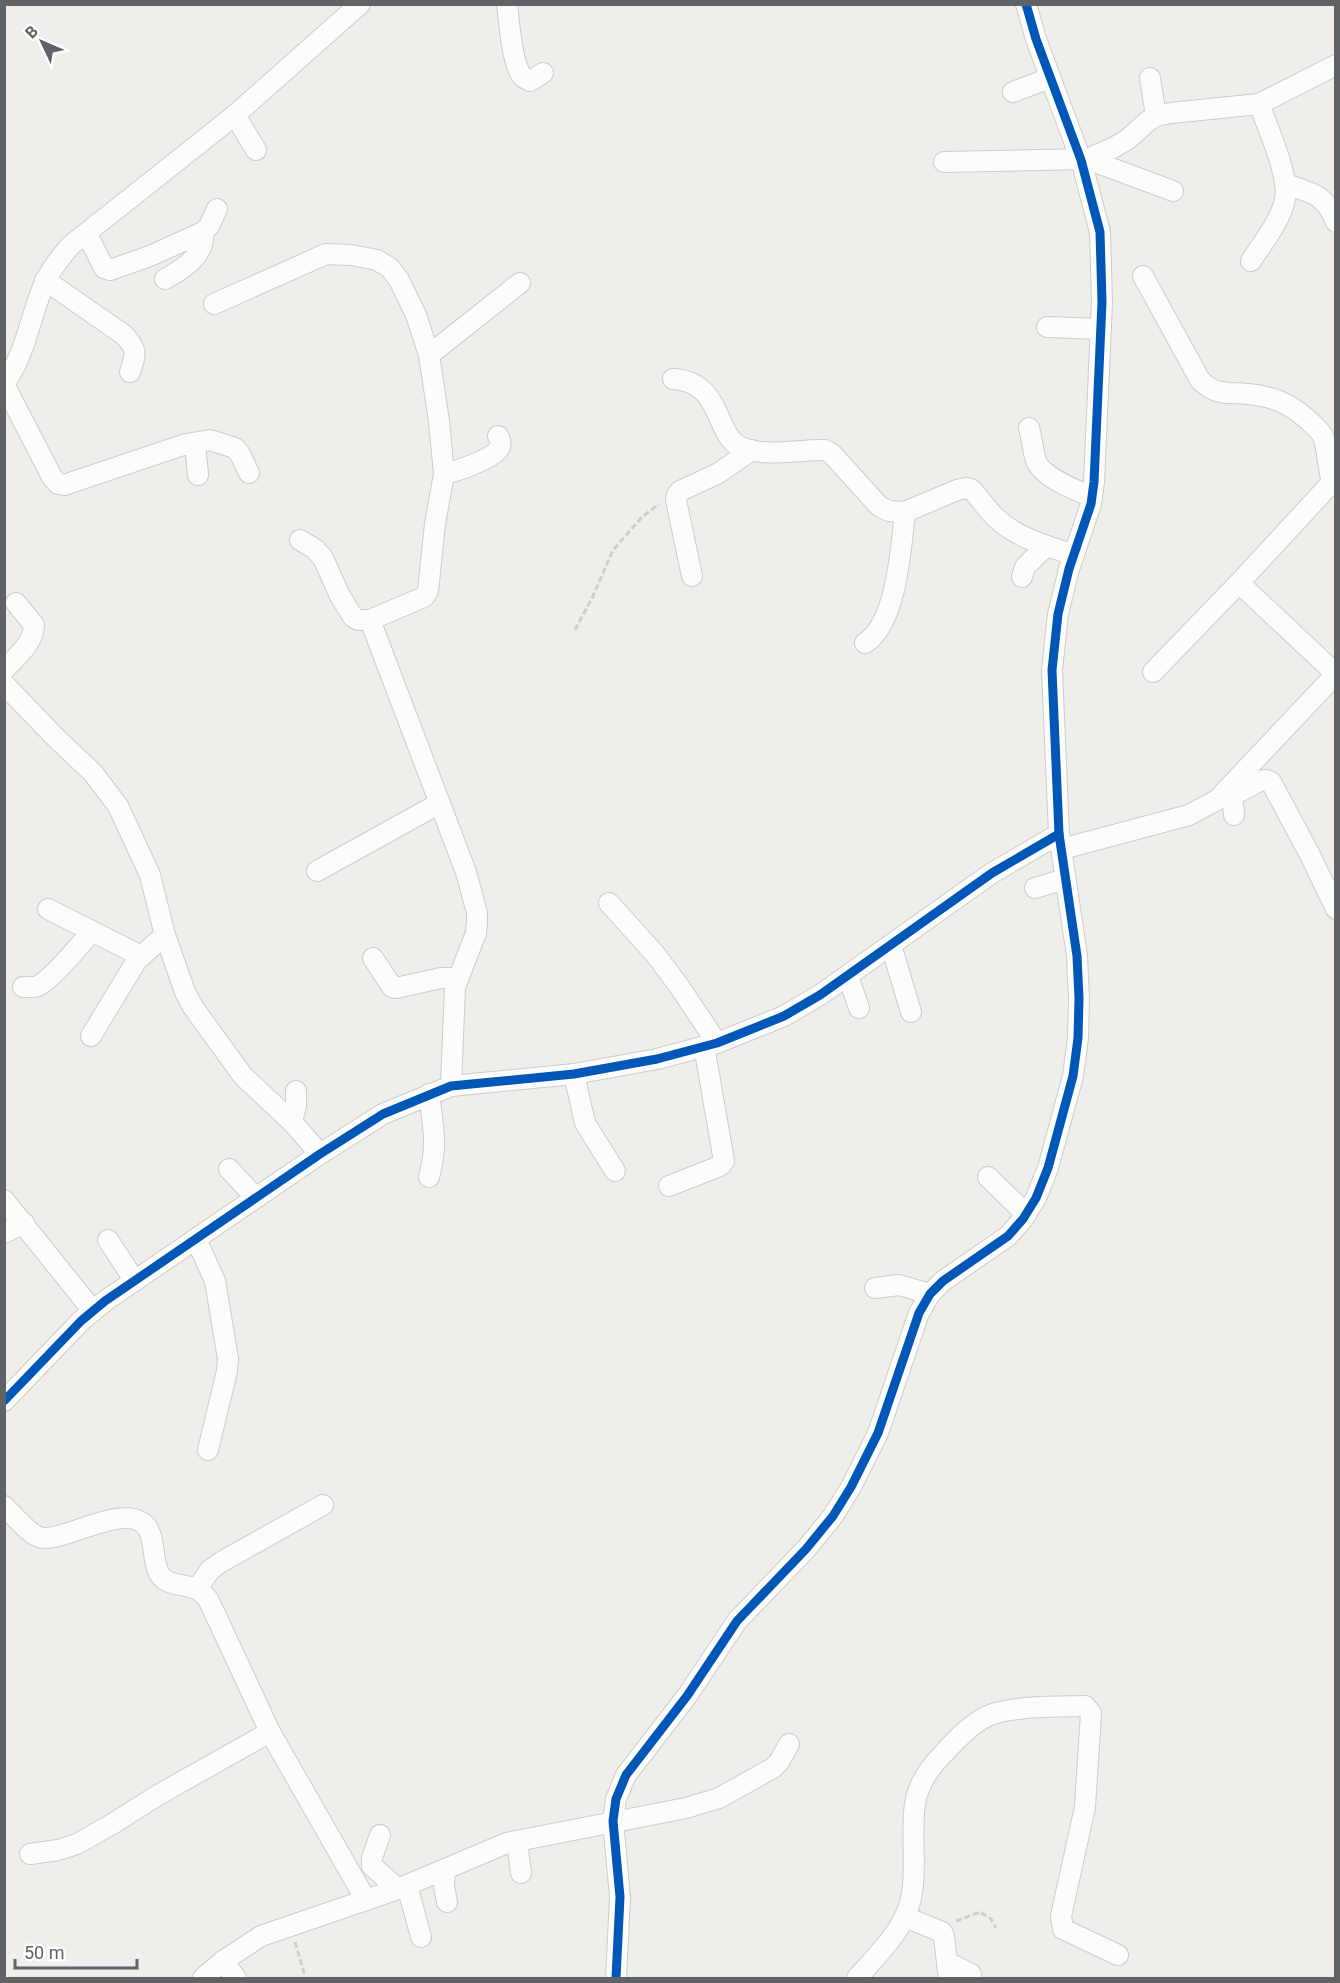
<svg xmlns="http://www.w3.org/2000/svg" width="1340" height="1983" font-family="Roboto,sans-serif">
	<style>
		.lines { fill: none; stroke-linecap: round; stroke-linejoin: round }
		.minor-casing { stroke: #cbcccc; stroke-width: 22 }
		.path { stroke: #cacfcc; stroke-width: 3; stroke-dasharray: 6 3; stroke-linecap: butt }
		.minor { stroke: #fdfcfc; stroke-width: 20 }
		.cycleway-casing { stroke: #fff; stroke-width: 13 }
		.cycleway { stroke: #0057b8; stroke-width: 9 }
	</style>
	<rect width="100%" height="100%" fill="#efeeea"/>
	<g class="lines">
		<defs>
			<g id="minor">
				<path d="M507,4C509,21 512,64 522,76C523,77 528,80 530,81L543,73"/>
				<polyline points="1150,78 1156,116"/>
				<polyline points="1013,92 1050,78"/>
				<polyline points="235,115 256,150"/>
				<polyline points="1087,159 1173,191"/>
				<polyline points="944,162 1087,159 1113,148 1128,139 1148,121 1156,116 1171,113 1259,104 1336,65"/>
				<path d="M1285,184C1312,193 1325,194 1336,222"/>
				<polyline points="87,234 104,268 110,270 150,256 203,232 209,226 217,209"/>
				<path d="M1251,261C1263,242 1281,221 1285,199C1290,177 1267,126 1259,104"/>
				<path d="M1143,276L1200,380C1216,396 1227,392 1248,394C1271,396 1289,403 1307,419C1312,424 1319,429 1323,436C1327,446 1328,469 1332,482L1336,485"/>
				<path d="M165,279C183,269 206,255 203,232"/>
				<path d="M45,280L124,335C138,350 136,354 130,372"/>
				<polyline points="214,304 326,254 351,255 377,260 390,268 399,280 416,315 429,355 439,421 444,474 435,524 428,591 424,597 370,620 358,620 353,617 340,596 323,558 315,549 300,540"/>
				<polyline points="1047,327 1101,329"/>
				<polyline points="429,355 520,283"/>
				<path d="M673,379C705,381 712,401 723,426C727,433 730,441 737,445C762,459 797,449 825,450L832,454L879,506L889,511L905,512L957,490L966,488L971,489C980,498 987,510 996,518C1017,538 1047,546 1074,555"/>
				<path d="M4,384C27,353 30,314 46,280C52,267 61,257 70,246L235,115L360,4"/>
				<polyline points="4,384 52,477 58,484 64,485 186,444 210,440 235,448 240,454 249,473"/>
				<path d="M1029,428C1032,439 1033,451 1036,461C1043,478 1076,490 1092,497"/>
				<polyline points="195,443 198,475"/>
				<path d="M444,474C457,471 490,460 498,450C502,445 501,441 498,436"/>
				<polyline points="692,576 676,500 677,495 680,491 717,474 752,450"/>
				<polyline points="1022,577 1025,567 1046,546"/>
				<polyline points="1239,583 1336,674"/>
				<polyline points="370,620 466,872 477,913 477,922 476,933 455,987 451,1086"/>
				<path d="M865,643C897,623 901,547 905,512"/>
				<path d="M4,670C16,657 34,643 34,625L16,603"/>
				<polyline points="1153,672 1239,583 1336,478"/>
				<polyline points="4,684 55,737 93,773 118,806 150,875 165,935 185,992 193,1007 243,1076 292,1122 320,1154"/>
				<polyline points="1232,793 1234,815"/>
				<path d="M1223,795C1229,793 1237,793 1243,790C1253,786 1261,776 1271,782L1310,855L1336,909"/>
				<polyline points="1062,849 1189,815 1217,800 1336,674"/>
				<polyline points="317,871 440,803"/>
				<polyline points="1035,888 1065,879"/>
				<polyline points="609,903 655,954 679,986 717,1043"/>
				<polyline points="48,909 141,956"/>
				<polyline points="891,945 911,1012"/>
				<polyline points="373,958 392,987 396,988 441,978 458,978"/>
				<polyline points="848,976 859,1008"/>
				<path d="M23,987C28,987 33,988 38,986C53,978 80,945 92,931"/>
				<polyline points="91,1036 137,960 165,935"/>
				<polyline points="574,1074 585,1123 615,1171"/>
				<path d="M429,1094C433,1127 438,1144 429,1177"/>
				<polyline points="292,1122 296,1106 296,1091"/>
				<polyline points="229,1169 256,1198"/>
				<polyline points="988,1177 1026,1214"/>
				<polyline points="669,1186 720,1166 724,1161 704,1046"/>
				<polyline points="4,1200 93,1311"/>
				<polyline points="4,1233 24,1223"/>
				<polyline points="196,1239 215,1281 228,1359 227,1371 208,1450"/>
				<polyline points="108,1240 135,1281"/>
				<polyline points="875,1288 899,1285 930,1294"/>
				<polyline points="4,1401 81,1321 105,1301 320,1154 383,1114 451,1086 574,1074 657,1059 717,1043 784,1016 820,995 992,873 1059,834"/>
				<path d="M4,1506C11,1513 31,1535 39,1537C58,1545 116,1506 141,1522C160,1533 148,1569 165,1580C181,1589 196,1581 209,1601L270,1732L366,1900"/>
				<polyline points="197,1589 210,1570 221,1562 323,1505"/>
				<polyline points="380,1835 372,1858 372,1866 398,1889"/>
				<polyline points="517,1841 521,1873"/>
				<polyline points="30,1854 58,1850 77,1844 114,1823 158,1795 270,1732"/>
				<polyline points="445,1869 444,1886 447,1902"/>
				<polyline points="407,1885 421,1937"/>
				<polyline points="905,1917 942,1932 944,1936 948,1972"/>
				<polyline points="223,1961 236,1978"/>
				<polyline points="947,1962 971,1974"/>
				<polyline points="203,1978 223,1961 261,1936 398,1889 507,1843 686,1808 719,1798 773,1768 779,1762 789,1744"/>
				<polyline points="616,1978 620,1897 613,1821 616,1799 626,1775 687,1696 737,1621 806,1549 833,1516 851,1487 878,1433 919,1313 930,1294 943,1281 1008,1236 1023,1219 1036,1198 1048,1168 1073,1076 1078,1038 1079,998 1077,956 1059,834 1052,670 1058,614 1069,569 1091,504 1094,482 1102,302 1100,232 1081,160 1036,39 1026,4"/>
				<path d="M857,1978C874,1959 900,1933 908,1909C919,1879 910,1836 915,1804C918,1783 930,1767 944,1753C955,1741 967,1728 982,1719C1005,1705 1057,1707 1085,1706L1091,1713L1085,1807L1061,1916L1063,1929L1118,1955"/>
			</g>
		</defs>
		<use href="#minor" class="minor-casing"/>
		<g class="path">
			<polyline points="575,630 593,596 613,550 642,517 659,504"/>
			<polyline points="956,1921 980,1912 991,1919 996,1928"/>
			<polyline points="295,1942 305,1976"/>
		</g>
		<use href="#minor" class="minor"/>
		<defs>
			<g id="cycleway">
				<polyline points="4,1401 81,1321 105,1301 320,1154 383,1114 451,1086 574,1074 657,1059 717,1043 784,1016 820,995 992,873 1059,834"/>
				<polyline points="616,1978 620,1897 613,1821 616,1799 626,1775 687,1696 737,1621 806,1549 833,1516 851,1487 878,1433 919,1313 930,1294 943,1281 1008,1236 1023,1219 1036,1198 1048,1168 1073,1076 1078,1038 1079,998 1077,956 1059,834 1052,670 1058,614 1069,569 1091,504 1094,482 1102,302 1100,232 1081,160 1036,39 1026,4"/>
			</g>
		</defs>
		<use href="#cycleway" class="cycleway-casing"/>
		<use href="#cycleway" class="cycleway"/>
	</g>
	<rect width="1340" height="1983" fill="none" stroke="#5f6368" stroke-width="12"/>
	<g transform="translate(42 42) rotate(314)" stroke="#ffffff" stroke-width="4.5" paint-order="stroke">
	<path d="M0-4.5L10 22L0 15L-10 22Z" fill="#5f6368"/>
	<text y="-9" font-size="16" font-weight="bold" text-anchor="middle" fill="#5f6368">B</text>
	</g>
	<path d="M15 1959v9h122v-9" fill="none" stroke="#5f6368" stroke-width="3"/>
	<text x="24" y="1959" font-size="18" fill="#5f6368" stroke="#ffffff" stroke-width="4.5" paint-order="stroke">50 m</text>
</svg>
